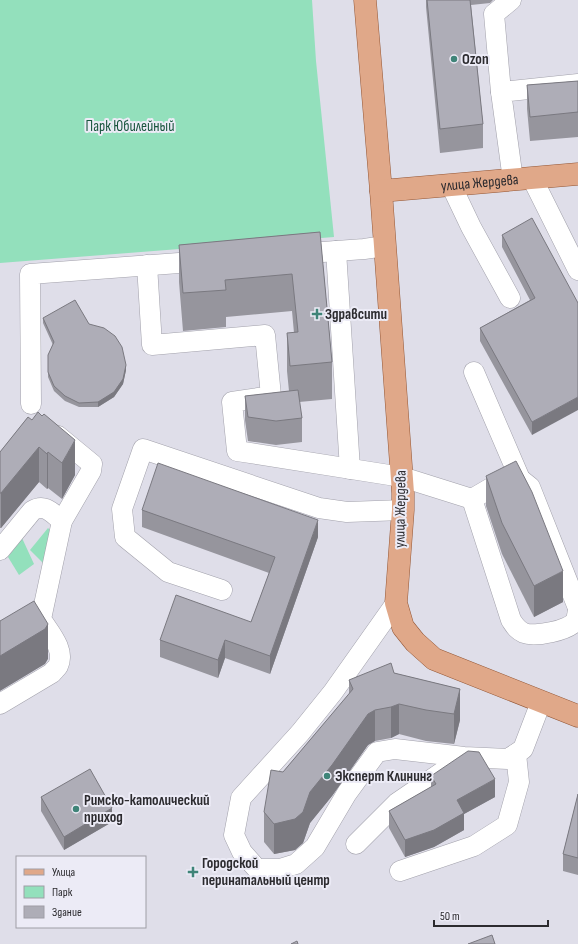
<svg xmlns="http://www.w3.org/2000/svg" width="578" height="944" font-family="'Sofia Sans Condensed',sans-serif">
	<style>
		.green { fill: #93e0bc }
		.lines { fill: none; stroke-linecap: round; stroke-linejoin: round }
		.minor-casing { stroke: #a2a1ab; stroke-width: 21 }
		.major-casing { stroke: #945736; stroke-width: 23 }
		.minor { stroke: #fff; stroke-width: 20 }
		.major { stroke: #e0a889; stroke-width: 22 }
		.wall { fill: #96959d }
		.shaded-wall { fill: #7a7980 }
		.building { fill: #aeadb7; stroke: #7a7980 }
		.poi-dot { fill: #3f8478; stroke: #ecebf6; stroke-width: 1.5 }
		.labels { text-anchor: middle; stroke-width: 4; stroke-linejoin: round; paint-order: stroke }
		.poi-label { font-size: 15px; font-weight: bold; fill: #2c2b2f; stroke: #ecebf6; text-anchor: start }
		.park-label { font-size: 15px; fill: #19553e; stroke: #ecebf6 }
		.street-label { font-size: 15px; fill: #2c2b2f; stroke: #ecebf6 }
	</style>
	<rect width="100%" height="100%" fill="#dfdee9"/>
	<g class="green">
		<polygon points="0,0 312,0 316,61 334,237 0,263"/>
		<polygon points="48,528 50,530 43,563 30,550"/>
		<polygon points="22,538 34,564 19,575 8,557"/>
	</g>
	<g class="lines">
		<defs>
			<g id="minor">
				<polyline points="501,92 494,14 511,0"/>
				<polyline points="532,178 578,270"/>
				<polyline points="513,180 501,92 578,84"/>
				<polyline points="451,185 471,227 510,298"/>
				<polyline points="336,251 350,469"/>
				<polyline points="295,254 364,249 385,246"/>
				<polyline points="147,265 152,345 265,335 271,396 232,402 237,451 402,477 472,499 508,478 520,479 530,487 578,608"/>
				<polyline points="474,372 520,479"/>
				<polyline points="31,404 30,274 206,261"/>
				<path d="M472,499L511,620C515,626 517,630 524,633C534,637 570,631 576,620C577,618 577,614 578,611"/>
				<path d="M0,550L32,511C45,503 52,513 62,521"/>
				<polyline points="222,590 168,572 125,537 122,509 143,449 319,508 347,512 403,510"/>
				<polyline points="396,603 333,692 300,733 241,798 234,835 242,852 257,869 280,869 296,864 315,847 347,793 377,752 395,749 464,757 508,759 523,749 541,702"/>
				<path d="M0,704L52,673C54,670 57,668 58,666C66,650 49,632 41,619L62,521L91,471L92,464L58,436L54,435"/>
				<polyline points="356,844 397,803 454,764"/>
				<polyline points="400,871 474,846 507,825 519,782 516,754"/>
			</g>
			<g id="major">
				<polyline points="365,0 381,191 403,493 403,510 396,603 403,627 415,642 434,659 578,716"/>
				<path id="s1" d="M381,191L578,174"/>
			</g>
		</defs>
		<use href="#minor" class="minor-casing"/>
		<use href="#major" class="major-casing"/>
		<use href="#minor" class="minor"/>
		<use href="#major" class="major"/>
	</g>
	<g class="wall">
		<polygon points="426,0 493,0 490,3 471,5 483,124 483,148 440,153 426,7"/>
		<polygon points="578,81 578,137 530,141 527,109 527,85"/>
		<polygon points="320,232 332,362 332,399 299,402 302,418 302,442 276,445 248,441 245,420 245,396 289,391 287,371 287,333 294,333 292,311 226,317 226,327 183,331 179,282 179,245"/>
		<polygon points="502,235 578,303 532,435 480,341 480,328 530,300 502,247"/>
		<polygon points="43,318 89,324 126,370 123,384 114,397 98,407 79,407 65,401 54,391 48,377 48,355 53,345 43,323"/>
		<polygon points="28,417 75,475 62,499 48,488 47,489 39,482 1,528 0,528 0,452"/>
		<polygon points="486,476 563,602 534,617 502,554 486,506"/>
		<polygon points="142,510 318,537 270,674 225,658 218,678 160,657 160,640 251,622 269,573 142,527"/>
		<polygon points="394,673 460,689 460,720 454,744 426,741 399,734 391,738 375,741 368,745 332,796 310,823 303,843 295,850 274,854 264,842 264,812 283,772 349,694 349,680"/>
		<polygon points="431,776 495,797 464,814 464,830 434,847 405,857 389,828 389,811 431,787"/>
		<polygon points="578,794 578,875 563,871 563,854"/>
		<polygon points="41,797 112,822 64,850 41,811"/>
	</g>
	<g class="shaded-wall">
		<polygon points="126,365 126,370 123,384 114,397 98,407 98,402"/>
		<polygon points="578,397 578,410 532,435 532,422"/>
		<polygon points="75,440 75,475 62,499 62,463"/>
		<polygon points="39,447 39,482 1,528 1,493"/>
		<polygon points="48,452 48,488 47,489 47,454"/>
		<polygon points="318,520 318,537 270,674 270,656"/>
		<polygon points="563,571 563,602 534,617 534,586"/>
		<polygon points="48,624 48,659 45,664 0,691 0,656"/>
		<polygon points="225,640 225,658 218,678 218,660"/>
		<polygon points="460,689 460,720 454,744 454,714"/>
		<polygon points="399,704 399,734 391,738 391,707"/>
		<polygon points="375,710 375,741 368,745 332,796 310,823 303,843 295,850 274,854 274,824 310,792 368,714"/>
		<polygon points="495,779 495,797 464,814 464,830 434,847 405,857 405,840 457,800"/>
		<polygon points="112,808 112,822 64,850 64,837"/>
	</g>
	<g class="building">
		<polygon points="427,0 470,0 483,124 440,129"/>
		<polygon points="578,81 578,112 530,117 527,85"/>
		<polygon points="532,218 578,303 578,397 532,422 480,328 535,298 502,235"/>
		<polygon points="320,232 332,362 290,366 287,333 298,332 292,274 225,280 226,290 183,293 179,245"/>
		<polygon points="75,300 89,324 104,328 115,336 122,347 126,365 123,379 114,392 98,402 79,403 65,396 54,386 48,372 48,355 54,342 43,318"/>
		<polygon points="298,390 302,418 276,421 248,417 245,396"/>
		<polygon points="38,412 42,416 44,414 75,440 62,463 48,452 47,454 39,447 1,493 0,493 0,452 28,417 32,420"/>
		<polygon points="516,461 532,492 563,571 534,586 502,523 486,476"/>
		<polygon points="158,463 318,520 270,656 225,640 218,660 160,640 176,595 251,622 275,557 142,510"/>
		<polygon points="34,601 48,624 45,629 0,656 0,621"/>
		<polygon points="391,663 394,673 460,689 454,714 426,710 399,704 391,707 375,710 368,714 332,765 310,792 303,812 295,819 274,824 264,812 271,770 283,772 353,689 349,680"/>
		<polygon points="468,751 479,752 495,779 457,800 464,813 434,830 405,840 389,811 436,784 431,776"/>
		<polygon points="90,769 112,808 64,837 41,797"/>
		<polygon points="578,794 578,858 563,854"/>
		<polygon points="492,935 495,944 468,944"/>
		<polygon points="297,941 298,944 291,944"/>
	</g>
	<g class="poi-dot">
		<circle cx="454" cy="59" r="4"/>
		<path d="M315 308h4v4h4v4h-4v4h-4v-4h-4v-4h4z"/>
		<circle cx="327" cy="776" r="4"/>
		<circle cx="76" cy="809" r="4"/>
		<path d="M191 866h4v4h4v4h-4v4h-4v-4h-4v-4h4z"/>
	</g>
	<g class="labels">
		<g class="poi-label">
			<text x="462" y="64">Ozon</text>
			<text x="325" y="319">Здравсити</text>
			<text x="335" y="781">Эксперт Клининг</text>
			<text x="84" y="805">Римско-католический<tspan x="84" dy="17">приход</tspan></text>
			<text x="202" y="868">Городской<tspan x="202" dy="17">перинатальный центр</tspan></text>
		</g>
		<g class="park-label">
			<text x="130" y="131">Парк Юбилейный</text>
		</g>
		<g class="street-label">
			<text dy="5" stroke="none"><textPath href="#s1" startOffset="99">улица Жердева</textPath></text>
			<text transform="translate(400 509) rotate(-89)" y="5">улица Жердева</text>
		</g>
	</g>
	<rect x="16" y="856" width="130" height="72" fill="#ecebf6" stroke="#9f9ea6"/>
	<rect x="24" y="869" width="20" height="6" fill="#e0a889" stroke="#9f9ea6"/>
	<text x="52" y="876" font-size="12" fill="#2c2b2f">Улица</text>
	<rect x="24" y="886" width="20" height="12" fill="#93e0bc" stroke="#9f9ea6"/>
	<text x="52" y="896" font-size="12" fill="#2c2b2f">Парк</text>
	<rect x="24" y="906" width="20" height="12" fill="#aeadb7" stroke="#9f9ea6"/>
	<text x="52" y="916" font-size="12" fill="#2c2b2f">Здание</text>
	<path d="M434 920v6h114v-6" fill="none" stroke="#2c2b2f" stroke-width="2"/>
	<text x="440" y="920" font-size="12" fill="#2c2b2f" stroke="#ecebf6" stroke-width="3" paint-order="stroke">50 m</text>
</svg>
